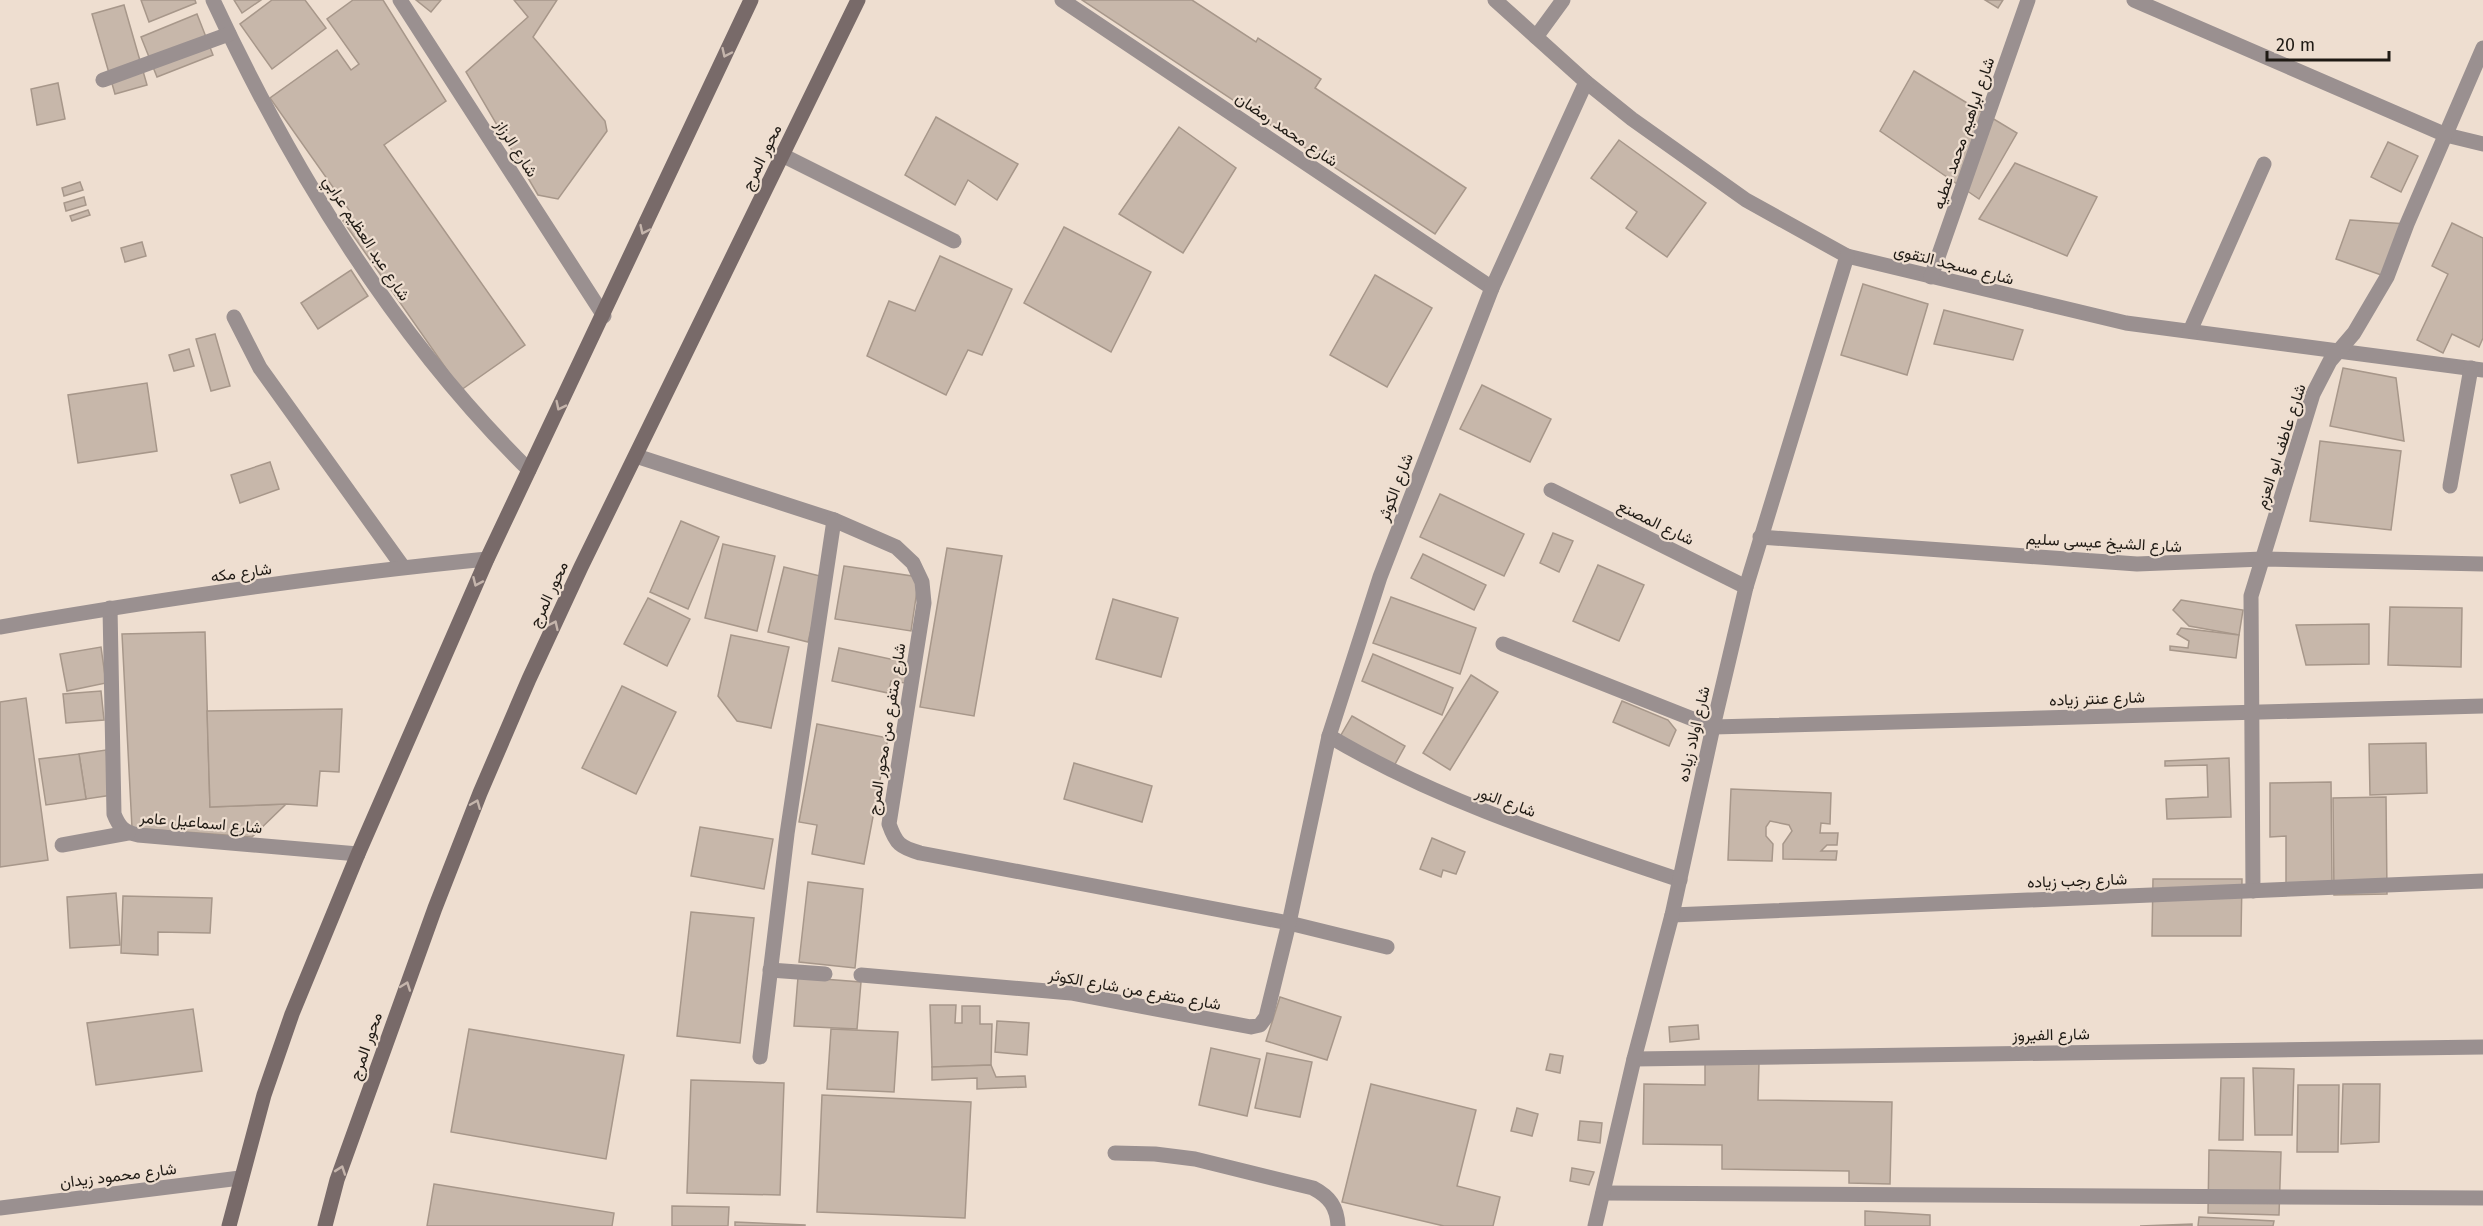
<svg xmlns="http://www.w3.org/2000/svg" width="2483" height="1226" font-family="'Fira Sans',Vazirmatn,sans-serif">
	<style>
		.building { fill: #c7b7aa; stroke: #a7978a; stroke-width: 1.5 }
		.lines { fill: none; stroke-linecap: round; stroke-linejoin: round }
		.service { stroke: #9a9090; stroke-width: 15 }
		.minor { stroke: #9a9090; stroke-width: 15 }
		.secondary { stroke: #786a69; stroke-width: 15 }
		.oneway { stroke: #c5b5ac }
		.labels { text-anchor: middle; stroke-width: 4.5; stroke-linejoin: round; paint-order: stroke }
		.street-label { font-size: 16px; fill: #1f1a14; stroke: #eeded0 }
	</style>
	<rect width="100%" height="100%" fill="#eeded0"/>
	<g class="building">
		<polygon points="141,0 195,0 196,3 149,22"/>
		<polygon points="234,0 261,0 242,13"/>
		<polygon points="272,0 305,0 326,28 272,69 240,24"/>
		<polygon points="353,0 383,0 446,101 384,145 525,345 461,390 343,221 352,214 270,98 337,50 351,70 359,64 327,19"/>
		<polygon points="416,0 441,0 431,12"/>
		<polygon points="514,0 557,0 533,37 605,121 607,131 558,199 538,195 466,72 528,17"/>
		<polygon points="1082,0 1192,0 1256,42 1258,38 1321,79 1315,88 1466,188 1435,234"/>
		<polygon points="1985,0 2003,0 1998,8"/>
		<polygon points="124,5 147,85 115,94 92,14"/>
		<polygon points="197,14 213,55 157,77 141,37"/>
		<polygon points="1914,71 2017,133 1979,199 1880,131"/>
		<polygon points="58,83 65,119 37,125 31,89"/>
		<polygon points="936,117 1018,164 997,200 968,180 955,205 905,175"/>
		<polygon points="1179,127 1236,168 1183,253 1119,214"/>
		<polygon points="1619,140 1706,203 1667,257 1626,228 1637,212 1591,178"/>
		<polygon points="2388,142 2418,156 2401,192 2371,177"/>
		<polygon points="2015,163 2097,197 2067,256 1979,219"/>
		<polygon points="80,182 83,190 64,196 62,188"/>
		<polygon points="84,197 86,205 66,211 64,203"/>
		<polygon points="88,210 90,215 72,221 70,216"/>
		<polygon points="2350,220 2407,224 2387,277 2336,259"/>
		<polygon points="2452,223 2483,238 2483,338 2479,347 2452,334 2443,353 2417,340 2448,274 2432,266"/>
		<polygon points="1064,227 1151,272 1111,352 1024,303"/>
		<polygon points="142,242 146,256 125,262 121,248"/>
		<polygon points="940,256 1012,289 982,355 968,350 946,395 867,356 889,301 915,311"/>
		<polygon points="351,270 368,296 318,329 301,303"/>
		<polygon points="1375,275 1432,308 1387,387 1330,355"/>
		<polygon points="1863,284 1928,304 1907,375 1841,355"/>
		<polygon points="1944,310 2023,330 2013,360 1934,344"/>
		<polygon points="215,334 230,386 211,391 196,339"/>
		<polygon points="189,349 194,366 174,371 169,355"/>
		<polygon points="2343,368 2396,378 2404,441 2330,426"/>
		<polygon points="147,383 157,451 78,463 68,395"/>
		<polygon points="1482,385 1551,419 1530,462 1460,429"/>
		<polygon points="2320,441 2401,451 2391,530 2310,521"/>
		<polygon points="270,462 279,489 240,503 231,475"/>
		<polygon points="1440,494 1524,534 1504,576 1420,537"/>
		<polygon points="681,521 719,537 688,609 650,592"/>
		<polygon points="1553,533 1573,541 1559,572 1540,563"/>
		<polygon points="723,544 775,556 757,631 705,618"/>
		<polygon points="947,548 1002,556 974,716 920,707"/>
		<polygon points="1423,554 1486,585 1474,610 1411,578"/>
		<polygon points="1598,565 1644,585 1619,641 1573,621"/>
		<polygon points="844,566 919,577 911,631 835,619"/>
		<polygon points="784,567 824,577 808,642 768,632"/>
		<polygon points="1391,597 1476,628 1460,674 1373,643"/>
		<polygon points="648,598 690,619 667,666 624,644"/>
		<polygon points="1113,599 1178,618 1161,677 1096,659"/>
		<polygon points="2181,600 2243,610 2239,635 2189,626 2173,610"/>
		<polygon points="2390,607 2462,608 2461,667 2388,665"/>
		<polygon points="2369,624 2369,664 2306,665 2296,625"/>
		<polygon points="2181,628 2239,635 2236,658 2170,650 2170,646 2188,648 2189,641 2177,634"/>
		<polygon points="205,632 210,807 286,804 252,837 132,828 122,634"/>
		<polygon points="731,635 789,647 771,728 737,721 718,696"/>
		<polygon points="101,647 106,683 67,691 60,654"/>
		<polygon points="839,648 909,663 905,683 891,681 888,693 832,681"/>
		<polygon points="1373,654 1453,688 1442,715 1362,681"/>
		<polygon points="1471,675 1498,692 1450,770 1423,753"/>
		<polygon points="622,686 676,712 636,794 582,768"/>
		<polygon points="101,691 104,720 66,723 63,694"/>
		<polygon points="26,698 48,860 0,867 0,702"/>
		<polygon points="1622,701 1668,720 1676,730 1669,746 1613,722"/>
		<polygon points="342,709 339,772 320,771 317,806 286,804 210,807 207,711"/>
		<polygon points="1352,716 1405,746 1394,766 1337,742"/>
		<polygon points="817,724 888,738 864,864 812,854 817,825 799,822"/>
		<polygon points="2426,743 2427,793 2370,795 2369,744"/>
		<polygon points="106,750 112,795 86,799 79,754"/>
		<polygon points="79,754 86,799 46,805 39,759"/>
		<polygon points="2229,758 2231,817 2167,819 2166,799 2208,797 2207,765 2165,766 2165,761"/>
		<polygon points="1074,763 1152,786 1142,822 1064,799"/>
		<polygon points="2331,782 2332,882 2286,883 2286,836 2270,837 2270,783"/>
		<polygon points="1731,789 1831,793 1830,824 1821,823 1820,833 1838,833 1837,845 1827,845 1821,851 1837,851 1836,860 1783,859 1783,844 1792,831 1789,825 1770,821 1766,827 1766,836 1773,844 1772,861 1728,860"/>
		<polygon points="2386,797 2387,894 2334,895 2333,798"/>
		<polygon points="700,827 773,839 764,889 691,876"/>
		<polygon points="1432,838 1465,852 1456,874 1443,870 1441,877 1420,869"/>
		<polygon points="2153,879 2242,879 2241,936 2152,936"/>
		<polygon points="808,882 863,889 855,968 799,962"/>
		<polygon points="116,893 120,945 70,948 67,897"/>
		<polygon points="123,896 212,898 210,933 158,932 158,955 121,953"/>
		<polygon points="691,912 754,918 740,1043 677,1036"/>
		<polygon points="798,977 861,982 857,1029 794,1026"/>
		<polygon points="1280,997 1341,1017 1327,1060 1266,1041"/>
		<polygon points="930,1005 956,1005 955,1023 962,1023 962,1006 980,1006 980,1024 992,1024 991,1065 932,1067"/>
		<polygon points="193,1009 202,1071 96,1085 87,1023"/>
		<polygon points="997,1021 1029,1023 1027,1055 995,1052"/>
		<polygon points="1698,1025 1699,1039 1670,1042 1669,1027"/>
		<polygon points="469,1029 624,1055 606,1159 451,1132"/>
		<polygon points="831,1029 898,1032 894,1092 827,1089"/>
		<polygon points="1211,1048 1260,1059 1247,1116 1199,1105"/>
		<polygon points="1267,1053 1312,1062 1300,1117 1255,1108"/>
		<polygon points="1550,1054 1563,1056 1560,1073 1546,1070"/>
		<polygon points="1705,1061 1759,1062 1758,1100 1892,1102 1890,1184 1849,1183 1849,1171 1722,1169 1722,1145 1643,1144 1644,1084 1705,1085"/>
		<polygon points="991,1065 996,1077 1025,1076 1026,1087 977,1089 977,1078 932,1080 932,1067"/>
		<polygon points="2253,1068 2294,1069 2292,1135 2255,1135"/>
		<polygon points="2221,1078 2244,1078 2243,1140 2219,1140"/>
		<polygon points="691,1080 784,1083 780,1195 687,1193"/>
		<polygon points="1371,1084 1476,1110 1457,1186 1500,1197 1493,1226 1444,1226 1342,1202"/>
		<polygon points="2343,1084 2380,1084 2379,1142 2341,1144"/>
		<polygon points="2298,1085 2339,1085 2338,1152 2297,1152"/>
		<polygon points="822,1095 971,1102 965,1218 817,1212"/>
		<polygon points="1517,1108 1538,1114 1532,1136 1511,1131"/>
		<polygon points="1580,1121 1602,1123 1600,1143 1578,1140"/>
		<polygon points="2209,1150 2281,1152 2279,1215 2208,1213"/>
		<polygon points="1572,1168 1594,1172 1589,1185 1570,1181"/>
		<polygon points="434,1184 614,1213 612,1226 427,1226"/>
		<polygon points="672,1206 729,1207 728,1226 672,1226"/>
		<polygon points="1865,1211 1930,1215 1930,1226 1865,1226"/>
		<polygon points="2199,1217 2274,1221 2273,1226 2198,1226"/>
		<polygon points="735,1222 805,1225 805,1226 735,1226"/>
		<polygon points="2192,1224 2192,1226 2140,1226"/>
	</g>
	<g class="lines">
		<polyline class="service" points="234,317 260,368 403,567"/>
		<g class="minor">
			<path d="M213,0C293,172 394,337 529,470"/>
			<polyline points="400,0 604,316"/>
			<polyline points="1062,0 1492,288"/>
			<polyline points="1495,0 1586,82 1632,119 1746,200 1847,256 2126,323 2483,370"/>
			<polyline points="2134,0 2446,135 2483,144"/>
			<polyline points="1536,37 1563,0"/>
			<polyline points="103,80 229,34"/>
			<polyline points="782,155 954,241"/>
			<polyline points="1931,277 2028,0"/>
			<polyline points="2190,331 2264,164"/>
			<path d="M636,456L834,520L896,547L913,563L922,582L924,603L889,824C896,844 900,847 920,853L1289,923L1387,947"/>
			<polyline points="2450,486 2471,368"/>
			<polyline points="1551,490 1746,587"/>
			<polyline points="1760,537 2137,564 2263,559 2483,564"/>
			<path d="M110,608L114,814C119,827 124,832 138,835L358,854"/>
			<path d="M0,627C162,599 324,575 487,559"/>
			<polyline points="1503,644 1713,727 2483,706"/>
			<path d="M1329,736C1440,802 1559,839 1680,880"/>
			<polyline points="62,845 128,833"/>
			<polyline points="2253,891 2251,596 2313,394 2330,361 2354,333 2387,277 2407,224 2483,48"/>
			<polyline points="1672,915 2483,881"/>
			<polyline points="770,970 825,974"/>
			<polyline points="861,975 1071,993 1251,1027 1260,1025 1266,1017 1289,923 1329,736 1380,577 1492,288 1586,82"/>
			<polyline points="760,1057 787,834 834,520"/>
			<polyline points="1634,1059 2483,1047"/>
			<path d="M1115,1153L1155,1154L1195,1159L1313,1188C1330,1197 1337,1207 1338,1226"/>
			<polyline points="1603,1193 2483,1198"/>
			<polyline points="0,1208 240,1178"/>
			<polyline points="1595,1226 1634,1059 1672,915 1713,727 1746,587 1847,256"/>
		</g>
		<g class="secondary">
			<polyline points="229,1226 264,1095 292,1014 358,854 487,559 751,0"/>
			<polyline points="325,1226 337,1180 435,908 480,793 529,679 581,567 858,0"/>
		</g>
	</g>
	<defs><path id="oneway-chevron" d="M-2-3.5L2.5 0L-2 3.5" fill="none" stroke-width="1.6" stroke-linecap="round" stroke-linejoin="round" transform="scale(1.5)"/></defs>
	<g class="oneway">
		<use href="#oneway-chevron" transform="translate(726 53) rotate(115)"/>
		<use href="#oneway-chevron" transform="translate(644 230) rotate(115)"/>
		<use href="#oneway-chevron" transform="translate(560 406) rotate(116)"/>
		<use href="#oneway-chevron" transform="translate(477 582) rotate(114)"/>
		<use href="#oneway-chevron" transform="translate(554 625) rotate(-65)"/>
		<use href="#oneway-chevron" transform="translate(476 804) rotate(-68)"/>
		<use href="#oneway-chevron" transform="translate(406 986) rotate(-70)"/>
		<use href="#oneway-chevron" transform="translate(341 1170) rotate(-71)"/>
	</g>
	<g class="labels">
		<g class="street-label">
			<text transform="translate(1287 129) rotate(34)" y="6">شارع محمد رمضان</text>
			<text transform="translate(1963 133) rotate(-71)" y="6">شارع ابراهيم محمد عطيه</text>
			<text transform="translate(517 148) rotate(57)" y="6">شارع الرزاز</text>
			<text transform="translate(761 157) rotate(-64)" y="6">محور المرج</text>
			<text transform="translate(367 238) rotate(57)" y="6">شارع عبد العظيم عرابي</text>
			<text transform="translate(1954 264) rotate(14)" y="6">شارع مسجد التقوى</text>
			<text transform="translate(2280 446) rotate(-72)" y="6">شارع عاطف ابو العزم</text>
			<text transform="translate(1395 487) rotate(-69)" y="6">شارع الكوثر</text>
			<text transform="translate(1656 522) rotate(26)" y="6">شارع المصنع</text>
			<text transform="translate(2104 542) rotate(3)" y="6">شارع الشيخ عيسى سليم</text>
			<text transform="translate(241 572) rotate(-8)" y="6">شارع مكه</text>
			<text transform="translate(548 594) rotate(-65)" y="6">محور المرج</text>
			<text transform="translate(2097 698) rotate(-2)" y="6">شارع عنتر زياده</text>
			<text transform="translate(886 729) rotate(-81)" y="6">شارع متفرع من محور المرج</text>
			<text transform="translate(1693 734) rotate(-77)" y="6">شارع اولاد زياده</text>
			<text transform="translate(1506 801) rotate(20)" y="6">شارع النور</text>
			<text transform="translate(201 822) rotate(5)" y="6">شارع اسماعيل عامر</text>
			<text transform="translate(2077 880) rotate(-2)" y="6">شارع رجب زياده</text>
			<text transform="translate(1135 989) rotate(10)" y="6">شارع متفرع من شارع الكوثر</text>
			<text transform="translate(2051 1034) rotate(-1)" y="6">شارع الفيروز</text>
			<text transform="translate(365 1046) rotate(-71)" y="6">محور المرج</text>
			<text transform="translate(118 1175) rotate(-7)" y="6">شارع محمود زيدان</text>
		</g>
	</g>
	<path d="M2267 51v9h122v-9" fill="none" stroke="#1f1a14" stroke-width="3"/>
	<text x="2276" y="51" font-size="18" fill="#1f1a14" stroke="#eeded0" stroke-width="4.5" paint-order="stroke">20 m</text>
</svg>
